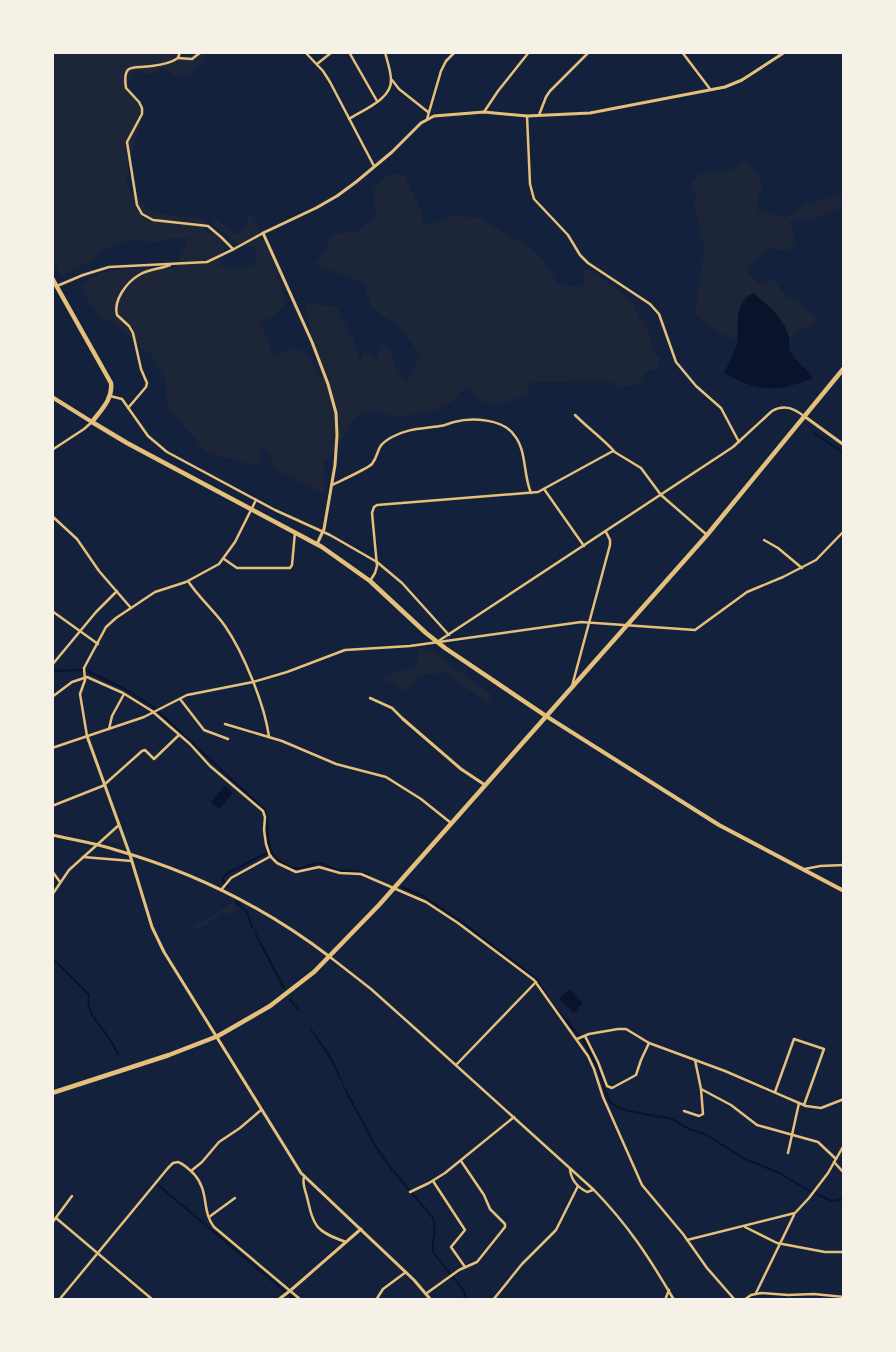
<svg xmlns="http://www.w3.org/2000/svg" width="896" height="1352" font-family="'PT Sans',sans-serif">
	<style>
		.green { fill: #1d2539 }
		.water { fill: #0b132b }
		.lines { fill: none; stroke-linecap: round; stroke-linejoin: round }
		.stream { stroke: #0b132b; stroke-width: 2 }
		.minor { stroke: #e5c07b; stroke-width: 2.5 }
		.tertiary { stroke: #e5c07b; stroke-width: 3 }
		.secondary { stroke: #e5c07b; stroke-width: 4 }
		.primary { stroke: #e5c07b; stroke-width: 4.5 }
		.trunk { stroke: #e5c07b; stroke-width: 4.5 }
	</style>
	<rect width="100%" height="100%" fill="#14213d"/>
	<g class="green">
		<path d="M178,52V56L192,55L193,53H206L203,62L193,74L177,77L164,68L151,75L134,71L128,84L139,105L141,123L129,162L126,185C133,194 141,206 152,210C167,217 187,216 204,218L206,222L203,230L219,237L226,245L219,265C234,268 245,273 257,262L256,252L254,246H241L215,226L212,219L218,220L236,234H240L248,223L246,215L250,213L259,229L256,238L262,240L276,265L285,302C283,313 270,317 260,322L274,356L293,347L308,354L323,382L306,312L307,303L337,307L353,339L360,361L363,352L377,360L383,340C398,355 390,369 407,382L420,357L406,334L371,306L363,283L315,264L334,234L356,232L376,216L373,188L391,173L404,175L421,210L423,226L454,216L479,218L532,249L544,262L558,284L580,287L585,283L583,269L592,271L614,287L633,304L639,318L645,322L654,351L660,359L657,369L647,371L640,384L620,388L610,382L601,381L530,382L527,394L493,407L478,397L467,385L451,402L437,409L407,416L389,415L380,410L364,413L351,421L341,443L324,462L325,494L279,471L261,443L259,467L206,452L170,409L166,402V381L152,356L115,324L99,315L86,298L83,287C85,284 88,280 91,278C104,267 157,268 176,267L189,238H172L160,242L130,240L107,248L92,260L61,276L53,258L52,53Z"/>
		<path d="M744,160C751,165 761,180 763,188L758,196L757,208L759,212L785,217L806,204L838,196L843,201V206C828,212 812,225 797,217L790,223C794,230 799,247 786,250C783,251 773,248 767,248L747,269L748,274L760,284L771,279C778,283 779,288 784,294C789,299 796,300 801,304C806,308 808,312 814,314L816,322L811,327L800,329L795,335L790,338L766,304L754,294L745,296L740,308L738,332L735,339C719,333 706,326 695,313L702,262L705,255L704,246L700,235L698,217L693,205L698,196L692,191L690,184C706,165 712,176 731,170C738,168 739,163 744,160Z"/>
		<path d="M418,648C430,649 437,654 447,661L446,662L492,695L488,703L444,672L417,676L407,692L381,677L418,666Z"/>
		<polygon points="118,827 123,845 104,839"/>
		<path d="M234,902L235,906L233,912L229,914L223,912C214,919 204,928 194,930L193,927Z"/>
	</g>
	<g class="water">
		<path d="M753,293C766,303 783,317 788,334C790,340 788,347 791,353C796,361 805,368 812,376L811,379C774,393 759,392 724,373C728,364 733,356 736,347C742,327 729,308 753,293Z"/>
		<polygon points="225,786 233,793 219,809 211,802"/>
		<polygon points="252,925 285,987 283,989 256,937"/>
		<polygon points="569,989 583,1003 574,1013 559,999"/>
		<polygon points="311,1028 333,1060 348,1094 347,1094 331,1061 310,1029"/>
	</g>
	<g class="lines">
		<g class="stream">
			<polyline points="814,433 844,453"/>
			<path d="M52,671L81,670L87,671L125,689L152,706L264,809C272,823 263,838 273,854C279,863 292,870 302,868C307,866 312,864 317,863C324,863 329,867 335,869C348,873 355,868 369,875"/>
			<polyline points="228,887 222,880 226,874 269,852"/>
			<polyline points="402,887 423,896 466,925 536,979 555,1008 584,1041 597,1067 609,1100 613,1105 629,1111 672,1119 689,1129 705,1134 743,1158 779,1173 810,1191 832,1201 844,1199"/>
			<polyline points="236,902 247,912 252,927"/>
			<path d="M55,961L89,995C85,1014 100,1023 108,1037C112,1042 115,1048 118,1054"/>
			<polyline points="290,999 298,1009"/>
			<path d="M347,1093L376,1147L389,1166L433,1218C438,1230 431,1240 433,1252L464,1291L465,1296L463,1300"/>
			<polyline points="158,1185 295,1300"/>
		</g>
		<g class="minor">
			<path d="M180,52L178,58C171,63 160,65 152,66C134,69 122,61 126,88L139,102L142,108V114L127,142L137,205L142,214L153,220L208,226L221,237L233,249"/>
			<polyline points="305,52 323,71 330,82 374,166"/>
			<polyline points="349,52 377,101"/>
			<polyline points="682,52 710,89"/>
			<polyline points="178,58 192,59 201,52"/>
			<polyline points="317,64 332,52"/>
			<polyline points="392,80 399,89 428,112"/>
			<polyline points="484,112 498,91 529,52"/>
			<polyline points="539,115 546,97 550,91 589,52"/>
			<polyline points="527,116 530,184 534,199 568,235 580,255 588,263 650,304 659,314 676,362 696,386 721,408 739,442"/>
			<path d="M349,119C363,110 392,99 391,80C391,71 387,61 385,52"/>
			<polyline points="427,119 441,71 446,61 455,52"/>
			<polyline points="57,286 83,275 109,267 207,262 234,249 263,233"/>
			<polyline points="110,396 122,399 148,436 167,452 275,510 330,535 377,562 402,583 449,635"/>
			<path d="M128,408L146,387L147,383L141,369L133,333L129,326L117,315C113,300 127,282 139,275C149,269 160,269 170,265"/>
			<path d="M575,415C588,428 602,438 614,451"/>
			<polyline points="52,450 84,429 92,422"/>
			<path d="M332,485C340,481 367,469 372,464C381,452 374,447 392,437C409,428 421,429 440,426C445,426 449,423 454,422C472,417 503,419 514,435C527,450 523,475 531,493"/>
			<polyline points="544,489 584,546"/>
			<polyline points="52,516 77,539 99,571 131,608"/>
			<polyline points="764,540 778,548 802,568"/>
			<polyline points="224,559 237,568 290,568 292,565 295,532"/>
			<path d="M188,581C199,598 214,610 225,626C243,652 265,705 269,737"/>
			<polyline points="370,581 375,573 377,566 372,513 374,507 377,505 538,492 613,451 641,468 661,495 707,535"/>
			<polyline points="52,611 98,644"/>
			<path d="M440,640L733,447L772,411C784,404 793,408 804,416"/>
			<polyline points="52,665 96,612 117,591"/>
			<polyline points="572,686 610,545 610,540 606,532"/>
			<polyline points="52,697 72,682 87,677 123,693 152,711 190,744 210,766 263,811 265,817 264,830 266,844 270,856 277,863 296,872 319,867 340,873 361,874 426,902 458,923 534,980 588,1056 594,1069 603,1097 642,1185 683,1234 707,1268 735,1300"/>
			<polyline points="370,698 392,708 403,719"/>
			<polyline points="180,699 204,730 228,739"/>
			<polyline points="225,724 282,741 336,764 386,777 421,799 451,823"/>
			<polyline points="109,729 112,716 124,694"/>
			<polyline points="87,736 80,694 85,680 84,668 106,627 116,618 155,592 186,582 219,564 235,542 256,500"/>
			<polyline points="52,748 144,717 187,695 253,682 287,672 345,650 410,646 581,622 695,630 747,592 783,577 816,560 844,531"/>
			<polyline points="105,784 142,751 145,750 154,759 179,735"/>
			<polyline points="52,806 105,785"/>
			<polyline points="83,857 132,861"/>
			<polyline points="805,869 820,866 844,865"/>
			<polyline points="52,871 60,882"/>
			<polyline points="221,890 231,878 271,856"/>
			<polyline points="52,895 69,870 119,825"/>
			<path d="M330,957L371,989L418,1031L594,1190C628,1225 649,1257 674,1300"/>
			<polyline points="585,1036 598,1062 607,1086 612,1088 636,1075 641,1060 649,1043"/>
			<polyline points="577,1039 589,1034 618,1029 626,1029 649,1043 725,1071 806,1106 821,1108 844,1099"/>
			<polyline points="456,1065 536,982"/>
			<polyline points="701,1089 731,1105 757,1125 818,1142 836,1159"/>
			<polyline points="775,1092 794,1039 824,1049 804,1105"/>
			<polyline points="684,1111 699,1116 703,1114 701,1089 695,1060"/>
			<polyline points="788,1153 799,1103"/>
			<polyline points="834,1162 844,1173"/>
			<path d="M570,1169C571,1180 577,1187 587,1192L593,1190"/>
			<polyline points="191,1171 202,1162 219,1142 240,1128 261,1110"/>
			<path d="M304,1177C302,1184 305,1189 307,1197C314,1227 315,1231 346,1242"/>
			<polyline points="433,1181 465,1230 451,1247 465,1267"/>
			<polyline points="410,1192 429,1183 445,1173 514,1117"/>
			<polyline points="209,1217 235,1198"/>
			<polyline points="56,1218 153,1300"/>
			<polyline points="52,1223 72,1196"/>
			<polyline points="745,1227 777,1243 825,1252 844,1252"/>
			<polyline points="687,1240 795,1213 809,1198 828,1173 844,1145"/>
			<polyline points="427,1293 459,1270 477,1262 505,1227 505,1224 490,1209 484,1195 461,1161"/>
			<polyline points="756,1293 794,1215"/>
			<path d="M59,1300L168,1168L173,1163L178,1162C184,1164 189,1169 194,1174C210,1192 201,1210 214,1227L301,1300"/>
			<polyline points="376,1300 383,1289 406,1272"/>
			<polyline points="493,1300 522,1264 556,1230 578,1186"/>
			<polyline points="665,1300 669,1290"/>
			<polyline points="744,1300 751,1295 761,1293 788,1295 814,1294 844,1297"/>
		</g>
		<g class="tertiary">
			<polyline points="804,416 844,445"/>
			<polyline points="317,544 324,529 335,465 337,435 336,413 328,384 312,342 263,233 316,208 337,196 356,182 392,152 421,123 434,116 484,112 527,116 590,113 725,87 742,80 785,52"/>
			<polyline points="403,719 461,769 485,785"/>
			<polyline points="87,736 130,855 152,927 164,952 301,1173 414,1280 431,1300"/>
			<path d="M52,835C74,840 95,843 116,850C193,872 266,908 330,957"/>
			<polyline points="278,1300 291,1290 361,1229"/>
		</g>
		<g class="secondary">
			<polyline points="52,397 92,422"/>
			<polyline points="546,716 719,825 844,891"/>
		</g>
		<path class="primary" d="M52,278L111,383C113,399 101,410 92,422L127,443L322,547L370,581L426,633L445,648L546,716"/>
		<polyline class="trunk" points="52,1093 169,1055 218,1036 270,1006 314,972 379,905 707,535 844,368"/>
	</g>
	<rect width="896" height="1352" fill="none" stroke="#f6f1e7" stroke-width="108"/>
</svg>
